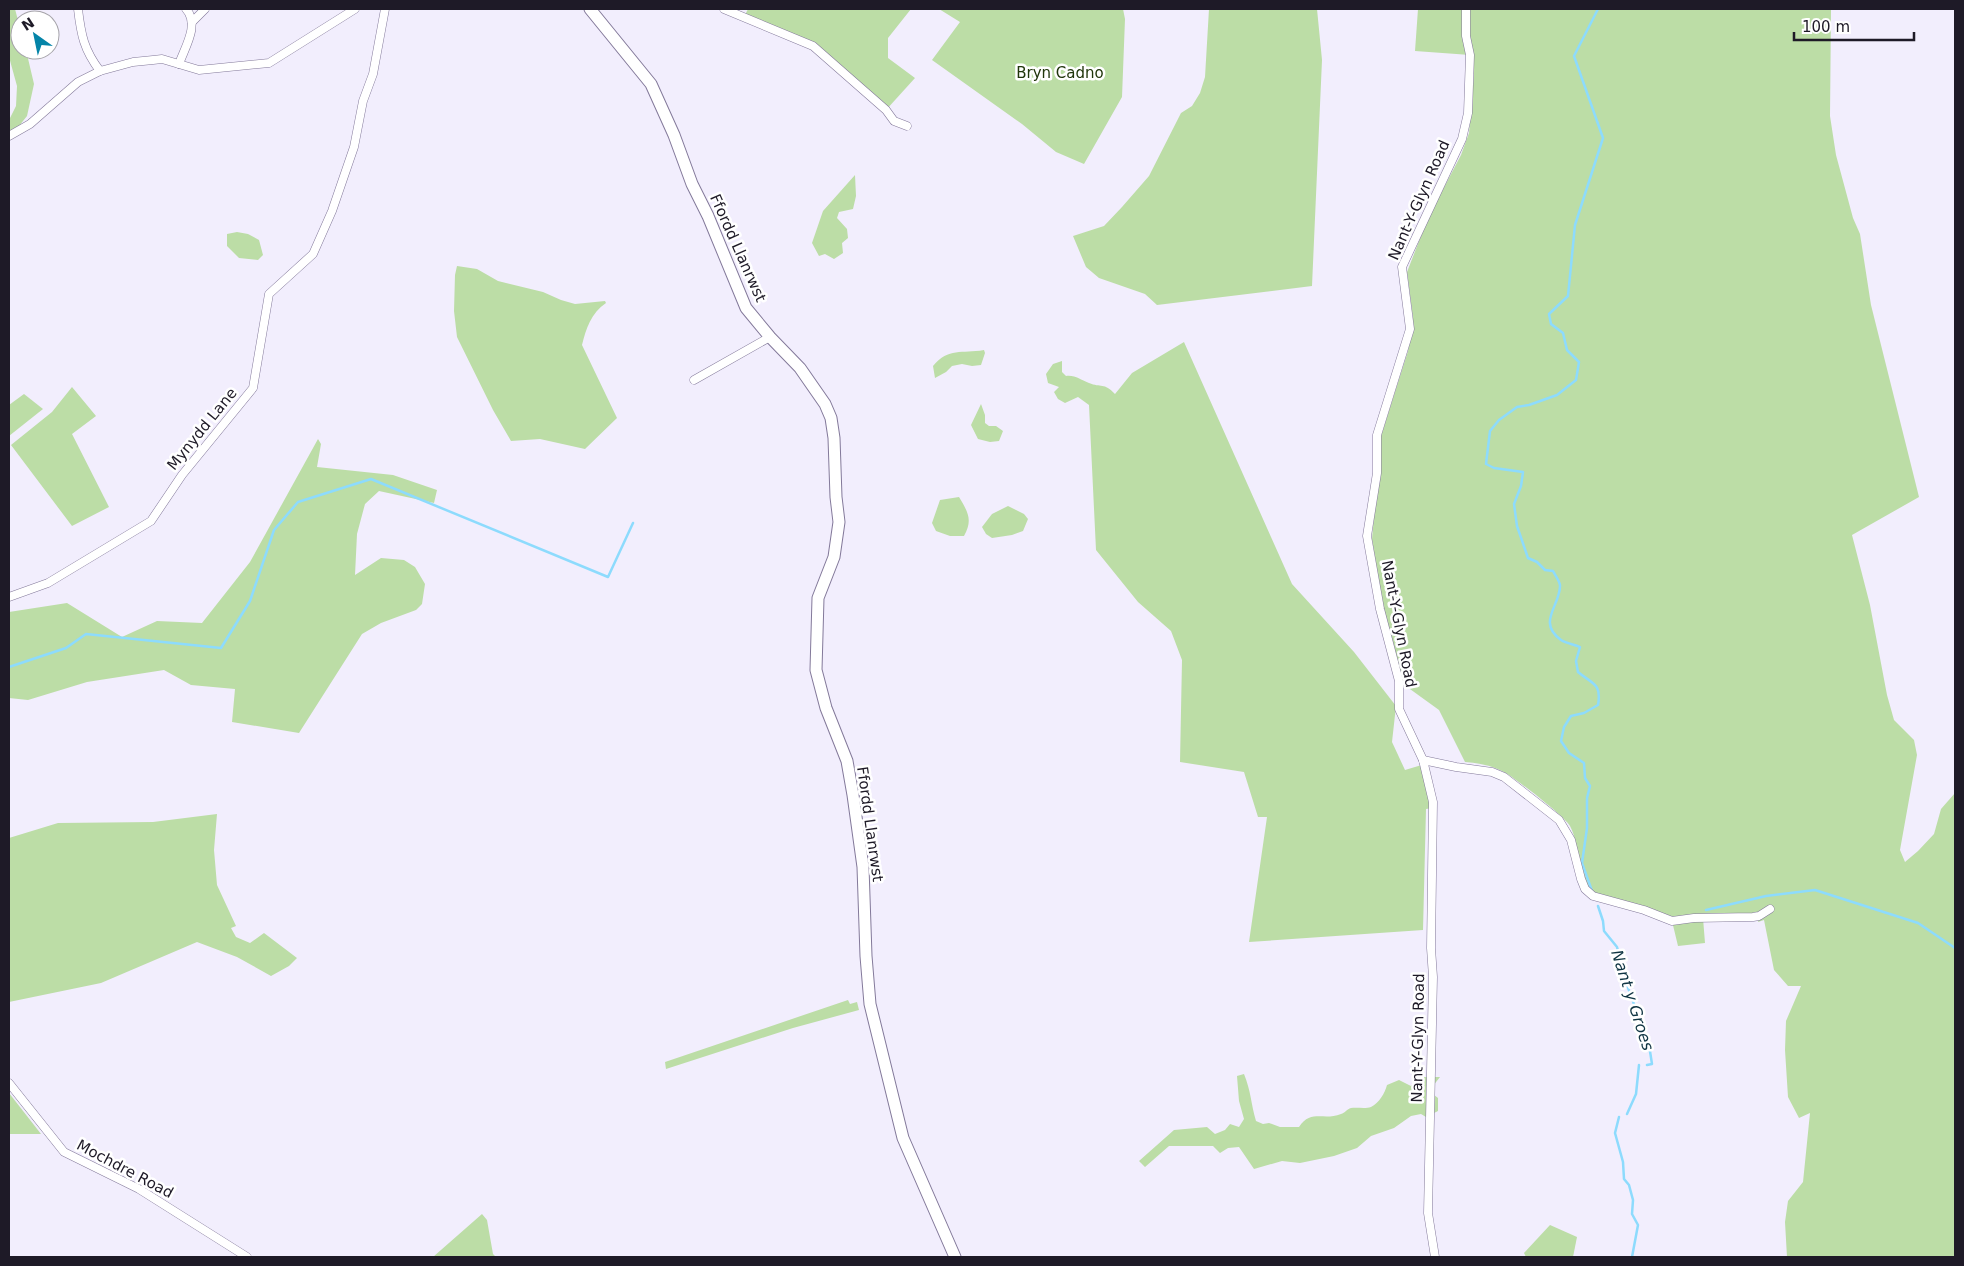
<svg xmlns="http://www.w3.org/2000/svg" width="1964" height="1266" font-family="'DejaVu Sans',sans-serif">
	<style>
		.green { fill: #bcdda6 }
		.lines { fill: none; stroke-linecap: round; stroke-linejoin: round }
		.stream { stroke: #8ddbfd; stroke-width: 2.5 }
		.street-casing { stroke: #83799a; stroke-width: 9 }
		.secondary-casing { stroke: #83799a; stroke-width: 13 }
		.street { stroke: #fff; stroke-width: 8 }
		.secondary { stroke: #fff; stroke-width: 11 }
		.labels { text-anchor: middle; stroke-width: 5; stroke-linejoin: round; paint-order: stroke }
		.park-label { font-size: 15px; fill: #20360b; stroke: #fff }
		.street-label { font-size: 15px; fill: #1e1a27; stroke: #fff }
		.water-label { font-size: 16px; font-style: italic; fill: #103543; stroke: #fff }
	</style>
	<rect width="100%" height="100%" fill="#f2eefd"/>
	<g class="green">
		<polygon points="9,9 15,9 20,28 20,50 26,50 34,84 27,116 15,131 9,132 9,120 16,106 17,86 9,57"/>
		<polygon points="748,9 911,9 888,38 888,58 915,78 886,110 813,46 744,17"/>
		<polygon points="939,9 1123,9 1125,19 1122,97 1084,164 1056,152 1022,124 932,60 960,22"/>
		<polygon points="1209,9 1317,9 1322,60 1312,286 1157,305 1145,294 1099,278 1086,267 1073,236 1104,226 1122,207 1149,176 1181,113 1192,106 1200,93 1205,77"/>
		<path d="M1418,9H1464L1470,36L1469,9H1831L1830,116L1836,155L1853,218L1860,234L1871,305L1919,497L1852,535L1870,605L1887,695L1894,720L1914,740L1917,755L1900,850L1905,862L1918,851L1934,834L1941,809L1955,793V1257H1787L1785,1222L1788,1201L1803,1182L1810,1113L1799,1118L1788,1097L1785,1050L1786,1021L1801,986H1788L1774,970L1764,920L1758,922L1759,916L1703,918L1705,943L1678,946L1672,921L1593,896C1572,878 1582,848 1570,826C1564,816 1513,776 1502,771C1490,765 1478,763 1465,762L1439,710L1403,684L1382,604L1372,539L1381,436L1408,351L1413,318L1407,272L1428,218L1461,155L1469,133L1474,74L1470,76V55L1415,51Z"/>
		<polygon points="855,175 856,196 853,209 839,212 837,218 847,229 848,238 842,243 843,253 834,259 825,254 819,256 812,243 823,211"/>
		<polygon points="237,232 248,234 259,240 263,255 258,260 239,258 227,246 227,234"/>
		<path d="M457,266L477,269L498,281L543,292L561,300L575,304L605,301L606,303C591,313 586,329 582,345L617,418L585,449L540,439L511,441L493,410L457,337L454,311L455,275Z"/>
		<path d="M1184,342L1292,584L1354,652L1396,706L1392,742L1405,770L1425,764L1433,808L1426,809L1423,930L1249,942L1267,817H1258L1244,772L1180,762L1182,660L1171,631L1138,602L1096,550L1089,405L1078,397L1065,403L1058,399L1054,392L1059,387L1048,383L1046,374L1053,364L1062,361V372L1066,376C1076,375 1080,380 1089,383C1101,388 1104,382 1115,394L1132,373Z"/>
		<path d="M984,350L985,353L981,365L972,366L962,364L952,366L946,372L935,378L933,366C949,347 961,354 984,350Z"/>
		<polygon points="72,387 96,416 72,434 109,507 72,526 11,445 52,412"/>
		<polygon points="24,394 43,409 9,436 9,405"/>
		<polygon points="981,404 985,415 985,423 989,426 996,426 1003,431 999,441 990,442 978,439 971,425"/>
		<polygon points="318,439 321,444 317,467 393,475 437,490 434,503 379,491 365,504 357,534 355,575 381,558 404,560 415,567 425,584 422,604 416,610 381,623 362,634 299,733 232,722 235,689 191,685 164,670 87,682 28,700 9,698 9,612 67,603 122,637 157,621 202,623 250,562"/>
		<path d="M959,497C968,512 973,520 964,536H950L936,531L932,523L940,500Z"/>
		<polygon points="1008,506 1024,514 1028,519 1023,531 1012,535 992,538 986,534 982,527 992,514"/>
		<polygon points="217,814 214,850 217,885 236,926 231,928 236,937 250,943 264,933 297,958 289,966 271,976 237,957 197,942 101,983 9,1002 9,838 58,823 153,822"/>
		<polygon points="848,1000 850,1004 857,1002 859,1010 793,1028 666,1069 665,1062"/>
		<path d="M1244,1074C1251,1091 1251,1104 1256,1121L1263,1124L1269,1123L1280,1127H1299C1311,1109 1324,1121 1341,1114C1345,1113 1347,1109 1351,1108C1357,1107 1365,1109 1371,1107C1379,1103 1385,1093 1387,1085L1399,1080L1411,1086L1419,1077H1440L1429,1091L1438,1098V1111L1426,1117L1421,1114L1411,1116L1394,1128L1371,1136L1357,1148L1334,1156L1300,1163L1282,1161L1254,1169L1239,1147L1228,1148L1220,1153L1213,1146H1169L1145,1167L1139,1161L1174,1130L1207,1127L1215,1134L1225,1130L1230,1124L1239,1127L1244,1119L1239,1101L1237,1076Z"/>
		<polygon points="9,1093 41,1134 9,1134"/>
		<polygon points="482,1214 487,1220 493,1254 496,1257 433,1257"/>
		<polygon points="1550,1225 1577,1237 1573,1257 1526,1257 1524,1253"/>
	</g>
	<g class="lines">
		<g class="stream">
			<polyline points="9,667 66,648 86,634 221,648 250,601 274,530 298,502 371,479 608,577 633,523"/>
			<path d="M1592,891L1582,863L1587,828V798L1590,786L1585,778L1584,763L1569,753L1561,741L1564,727L1571,716L1584,713L1598,705C1602,683 1592,684 1578,672L1576,661L1580,647C1574,644 1567,644 1561,640C1536,622 1561,605 1560,585C1559,580 1555,575 1553,571L1545,570L1537,562L1528,558L1517,526L1514,504L1521,486L1523,472L1494,468L1486,464L1490,431L1499,420L1517,407L1529,405L1557,395L1576,380L1579,362L1567,350L1563,333L1551,324L1549,314L1568,296L1575,225L1603,138L1574,56L1598,9"/>
			<polyline points="1598,906 1603,921 1604,931 1617,947 1627,985 1649,1045 1652,1064 1647,1065"/>
			<polyline points="1706,910 1766,896 1815,890 1918,923 1955,948"/>
			<polyline points="1627,1114 1636,1094 1639,1065"/>
			<polyline points="1619,1117 1615,1133 1623,1162 1624,1179 1629,1185 1633,1200 1632,1214 1638,1225 1632,1257"/>
		</g>
		<defs>
			<g id="street">
				<path d="M78,9C81,35 84,50 100,71"/>
				<polyline points="724,9 813,46 886,110 894,121 907,126"/>
				<polyline points="192,22 205,9"/>
				<path d="M179,64C185,47 200,24 186,9"/>
				<polyline points="9,136 30,124 78,82 100,71 133,62 153,60 162,59 199,70 269,63 355,9"/>
				<polyline points="694,380 770,337"/>
				<polyline points="9,597 48,583 151,521 182,475 253,388 269,294 313,254 332,211 354,147 363,101 373,74 385,9"/>
				<polyline points="1423,760 1456,767 1492,772 1504,777 1559,820 1571,840 1581,879 1585,889 1593,896 1644,910 1672,921 1694,918 1753,917 1759,916 1770,909"/>
				<polyline points="9,1083 64,1152 139,1189 247,1257"/>
				<polyline points="1435,1257 1428,1213 1433,977 1431,948 1433,802 1423,760 1399,709 1399,681 1380,609 1367,536 1377,473 1377,435 1410,329 1402,267 1462,139 1468,113 1470,55 1466,36 1466,9"/>
			</g>
			<polyline id="secondary" points="590,9 651,84 674,135 692,184 708,216 746,308 770,337 800,368 825,404 831,418 834,438 836,497 839,522 834,557 818,598 816,670 826,708 847,761 853,795 863,867 866,956 870,1004 903,1138 955,1257"/>
		</defs>
		<use href="#street" class="street-casing"/>
		<use href="#secondary" class="secondary-casing"/>
		<use href="#street" class="street"/>
		<use href="#secondary" class="secondary"/>
	</g>
	<g class="labels">
		<g class="park-label">
			<text x="1060" y="78">Bryn Cadno</text>
		</g>
		<g class="street-label">
			<text transform="translate(1419 200) rotate(-66)" y="5">Nant-Y-Glyn Road</text>
			<text transform="translate(738 248) rotate(66)" y="5">Ffordd Llanrwst</text>
			<text transform="translate(202 429) rotate(-51)" y="5">Mynydd Lane</text>
			<text transform="translate(1399 624) rotate(79)" y="5">Nant-Y-Glyn Road</text>
			<text transform="translate(870 824) rotate(82)" y="5">Ffordd Llanrwst</text>
			<text transform="translate(1418 1038) rotate(-89)" y="5">Nant-Y-Glyn Road</text>
			<text transform="translate(125 1169) rotate(28)" y="5">Mochdre Road</text>
		</g>
		<g class="water-label">
			<text transform="translate(1633 1000) rotate(72)" y="6">Nant y Groes</text>
		</g>
	</g>
	<rect width="1964" height="1266" fill="none" stroke="#1e1a27" stroke-width="20"/>
	<g transform="translate(35 35) rotate(327)"><circle r="24" fill="#ffffff" stroke="#a5a3a9"/>
	<path d="M0-4L9 19L0 12L-9 19Z" fill="#0484a8"/>
	<text y="-8" font-size="14" font-weight="bold" text-anchor="middle" fill="#1e1a27">N</text>
	</g>
	<path d="M1794 32v8h120v-8" fill="none" stroke="#1e1a27" stroke-width="2.5"/>
	<text x="1802" y="32" font-size="15" fill="#1e1a27" stroke="#ffffff" stroke-width="4" paint-order="stroke">100 m</text>
</svg>
